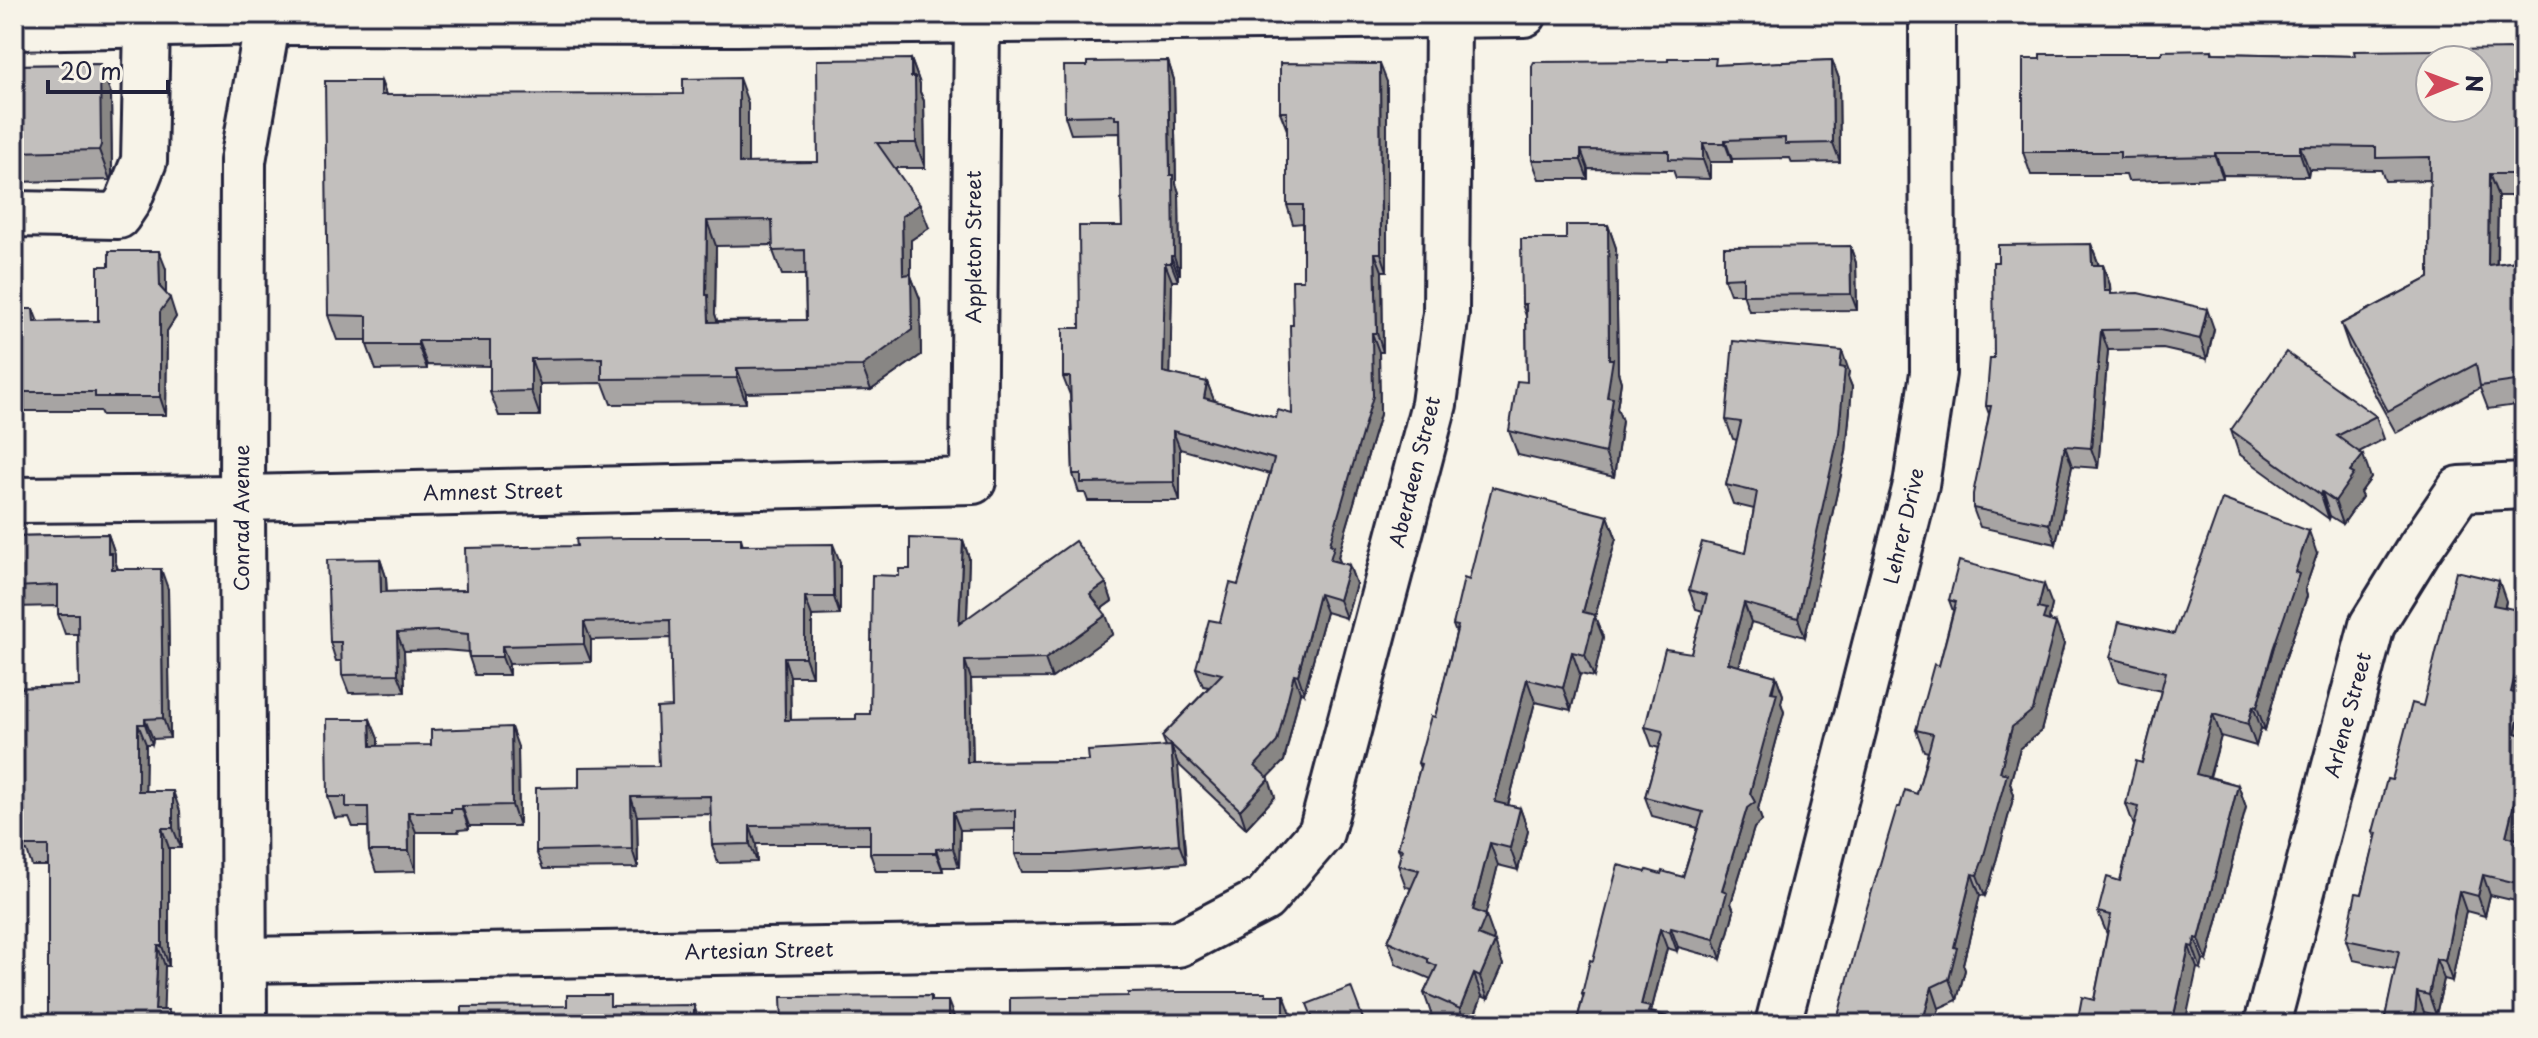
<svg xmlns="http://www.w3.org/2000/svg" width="2538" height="1038" font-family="'Playpen Sans',sans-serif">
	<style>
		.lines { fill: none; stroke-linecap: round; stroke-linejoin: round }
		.minor-casing { stroke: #22223b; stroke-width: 50 }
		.minor { stroke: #f7f3e8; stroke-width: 44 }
		.wall { fill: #a7a4a3; stroke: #22223b; stroke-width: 2; fill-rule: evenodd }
		.shaded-wall { fill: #888684; stroke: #22223b; stroke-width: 2 }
		.building { fill: #c2bfbd; stroke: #22223b; stroke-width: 2; fill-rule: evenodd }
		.labels { text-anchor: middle; stroke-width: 8; stroke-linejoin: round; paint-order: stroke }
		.street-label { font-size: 20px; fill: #22223b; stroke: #f7f3e8 }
	</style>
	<rect width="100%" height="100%" fill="#f7f3e8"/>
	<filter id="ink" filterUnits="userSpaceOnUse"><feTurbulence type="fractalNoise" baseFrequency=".0125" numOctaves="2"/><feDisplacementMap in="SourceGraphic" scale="16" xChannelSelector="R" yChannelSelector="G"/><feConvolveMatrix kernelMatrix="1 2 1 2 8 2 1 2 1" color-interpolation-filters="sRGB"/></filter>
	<g filter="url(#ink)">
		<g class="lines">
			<defs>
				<g id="minor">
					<polyline points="14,27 267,22 737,23 1524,14"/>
					<polyline points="14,214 118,216 128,201 144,161 147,24"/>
					<polyline points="14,500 242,498 973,481 977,14"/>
					<polyline points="244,960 1178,944 1264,899 1321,833 1434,404 1446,313 1448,14"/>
					<polyline points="244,1024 242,498 243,161 269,14"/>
					<polyline points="1778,1024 1916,485 1933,373 1932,14"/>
					<polyline points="2267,1024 2372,625 2419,549 2460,489 2524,486"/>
				</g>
			</defs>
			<use href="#minor" class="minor-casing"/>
			<use href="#minor" class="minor"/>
		</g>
		<g class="wall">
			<polygon points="2523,49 2524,52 2524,196 2498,196 2497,264 2524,260 2524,404 2488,409 2480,388 2396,433 2349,347 2341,324 2429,278 2430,180 2385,181 2381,170 2309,169 2308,176 2223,175 2223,178 2128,181 2126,175 2031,175 2023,152 2212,50 2213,53 2355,56"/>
			<path d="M911,59L920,84V92L924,101L925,168H895L929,228L911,240V276L920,299L921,355L871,390L746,393V403L611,404L603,383L540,384V416H499L490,392V366L427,365V369L376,370L367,345V340H337L328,315L381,81L386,95L748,103V163L818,162ZM773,245V251L782,275H805L806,320L717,321L715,314L716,246Z"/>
			<polygon points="1832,60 1839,79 1840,162 1792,163 1790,158 1732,159 1732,162 1710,162 1710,179 1676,178 1673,170 1588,169 1588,179 1539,179 1532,160 1718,65"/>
			<polygon points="1168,61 1174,80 1176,184 1179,193 1180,274 1178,274 1178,281 1172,281 1170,374 1207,382 1214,401 1276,418 1292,414 1293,325 1303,280 1303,223 1293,224 1287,205 1287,130 1280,112 1387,82 1387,271 1382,271 1383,352 1379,352 1380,414 1338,557 1340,563 1349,565 1356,584 1346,618 1326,612 1304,693 1300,692 1284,761 1267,778 1275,797 1246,828 1177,763 1186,863 1070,872 1022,872 1015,854 1015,829 960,830 959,867 942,867 943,871 876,871 870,853 870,844 756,844 757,862 718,863 712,845 711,814 637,816 638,868 543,869 536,851 579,787 659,766 672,707 671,638 591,640 591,662 509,664 509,675 475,675 469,657 468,652 444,650 404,651 405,692 349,693 342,675 342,661 336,661 330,642 380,559 386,577 387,592 466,590 577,546 741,538 743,545 840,562 840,615 812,616 812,676 790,676 791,720 856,719 870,714 899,576 963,540 969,558 967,618 1106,583 1112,601 1101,609 1113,634 1052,678 971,679 973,762 1089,761 1166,746 1162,736 1209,687 1203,686 1196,668 1220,622 1238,585 1270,474 1180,449 1180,501 1088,501 1085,493 1079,493 1073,474 1070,395 1063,377 1080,328 1122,226 1120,133 1071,134 1065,116 1087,66"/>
			<polygon points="100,64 111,94 112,174 110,180 14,182 14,65"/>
			<polygon points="1608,225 1616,248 1618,372 1621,382 1617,408 1622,421 1614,477 1518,455 1509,431 1527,382 1526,316 1522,304 1566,239"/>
			<polygon points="2091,244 2099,265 2103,265 2110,285 2111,294 2214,329 2207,359 2163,349 2108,350 2098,468 2072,466 2056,544 1980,527 1973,508 1989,414 1986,406 1994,358 1998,262"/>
			<polygon points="1850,246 1856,263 1857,310 1749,311 1743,294 1730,294 1724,278"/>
			<polygon points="166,269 166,294 176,317 167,331 166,415 102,415 100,411 14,411 14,309 33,309 38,322 98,321"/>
			<polygon points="1849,371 1848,377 1852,387 1846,452 1805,637 1751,622 1739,666 1776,676 1783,695 1781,703 1784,712 1758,809 1762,821 1754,828 1731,903 1734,911 1721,959 1678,947 1677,951 1667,948 1651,1012 1689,1022 1690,1024 1576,1024 1583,997 1582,994 1593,961 1646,872 1683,877 1698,828 1652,816 1645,797 1659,748 1652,746 1645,727 1691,653 1703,611 1696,609 1689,590 1746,553 1754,509 1733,504 1726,485 1737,440 1733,439 1726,420"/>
			<polygon points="2376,416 2384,439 2359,452 2371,478 2360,493 2362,497 2343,524 2330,516 2329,519 2239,454 2231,430"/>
			<polygon points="1608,516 1616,538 1595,617 1603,637 1594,677 1580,674 1571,710 1535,702 1508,805 1520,808 1528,831 1518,870 1498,865 1485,915 1494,938 1493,941 1503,965 1488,999 1482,996 1471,1024 1452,1024 1432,1016 1424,993 1431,979 1396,964 1388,941 1411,888 1406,887 1398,865 1401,855 1398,848 1420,768 1418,763 1435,717 1456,633 1453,625 1469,580"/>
			<polygon points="108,534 115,554 115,561 118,569 168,589 170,738 153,739 152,744 146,744 145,791 180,811 181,848 169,848 169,966 165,966 163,1010 174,1024 48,866 32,866 27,851 14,851 14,688 79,686 78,634 65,634 58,614 58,606 14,607 14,536"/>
			<polygon points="2317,554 2305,589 2307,596 2281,671 2265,730 2261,728 2256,746 2221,736 2210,777 2238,785 2246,807 2207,961 2203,960 2201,969 2197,968 2094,1000 2107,934 2098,912 2120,881 2134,826 2126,804 2142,763 2161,691 2118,681 2110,658 2174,634"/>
			<polygon points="1949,600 2052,605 2049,618 2064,644 2041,731 2020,748 2010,783 2014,795 1990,883 1985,896 1980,895 1963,964 1965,970 1957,1000 1939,1008 1935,1024 1836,1024 1900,807 1917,794 1928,752 1924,751 1916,730 1939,666 1953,611"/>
			<polygon points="2506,601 2505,607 2524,615 2524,688 2522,695 2524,696 2524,812 2517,839 2524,903 2490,895 2485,916 2466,911 2452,981 2444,979 2436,1015 2424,1012 2384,1022 2396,969 2353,960 2346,940 2362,894 2376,839 2373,832 2392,780 2423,706"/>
			<polygon points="370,719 378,739 378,746 518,747 519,826 469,826 469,829 458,830 459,832 416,832 416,871 376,872 369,851 368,827 353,827 349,817 335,818 328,797"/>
		</g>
		<g class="shaded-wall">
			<polygon points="911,59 920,84 920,92 924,101 925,168 916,143"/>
			<polygon points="1832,60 1839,79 1840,162 1833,143"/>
			<polygon points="1168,61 1174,80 1176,184 1179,193 1180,274 1174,256 1170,175"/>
			<polygon points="100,64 111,94 112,174 110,180 99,150"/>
			<polygon points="1380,64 1387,82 1387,271 1381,253"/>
			<polygon points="739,78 748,103 748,188 739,163"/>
			<polygon points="381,81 390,106 381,95"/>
			<polygon points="1725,140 1732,159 1732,162 1725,143"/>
			<polygon points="1703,143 1710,162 1710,179 1703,160"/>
			<polygon points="2300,146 2309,169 2308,176 2300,153"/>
			<polygon points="1581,150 1588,169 1588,179 1581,160"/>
			<polygon points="2215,153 2223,175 2223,178 2215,156"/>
			<polygon points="2489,174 2498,196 2496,287 2488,265"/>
			<polygon points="920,204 929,228 911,240 911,276 920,299 921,355 871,390 862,366 903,275 902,216"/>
			<polygon points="707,221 716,246 715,314 717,320 718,346 709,322 706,295"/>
			<polygon points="1608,225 1616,248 1618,372 1621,382 1617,408 1622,421 1614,477 1605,453 1609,359"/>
			<polygon points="2091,244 2098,263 2099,285 2092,265"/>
			<polygon points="1850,246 1856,263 1857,310 1851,294"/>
			<polygon points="159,251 166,269 166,303 170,298 176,317 167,331 166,415 160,397"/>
			<polygon points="1375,253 1382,271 1383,352 1377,333"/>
			<polygon points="1171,256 1178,274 1178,281 1171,263"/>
			<polygon points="1165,263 1172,281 1170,391 1163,372"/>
			<polygon points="2103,265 2110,285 2110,291 2117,310 2104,291"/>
			<polygon points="2207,309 2214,329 2207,359 2200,339"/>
			<polygon points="2101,330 2108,350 2098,468 2091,448"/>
			<polygon points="1372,333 1379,352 1380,414 1338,557 1341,564 1330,560 1330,544"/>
			<polygon points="418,341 427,365 427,369 418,345"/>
			<polygon points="1842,351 1849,371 1848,377 1852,387 1846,452 1805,637 1798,618"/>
			<polygon points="531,359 540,384 540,416 531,391"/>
			<polygon points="737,368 746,393 746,403 737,378"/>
			<polygon points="1207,382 1214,400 1210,417 1204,398"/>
			<polygon points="1173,431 1180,449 1180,501 1174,482"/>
			<polygon points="2065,446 2072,466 2056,544 2049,524"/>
			<polygon points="2363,455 2371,478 2360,493 2362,497 2343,524 2335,501 2350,472"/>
			<polygon points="2322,492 2330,516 2329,519 2321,495"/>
			<polygon points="1608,516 1616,538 1595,617 1603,637 1594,677 1585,655 1583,612"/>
			<polygon points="2309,531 2317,554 2305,589 2307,596 2281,671 2265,730 2257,707 2295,572"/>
			<polygon points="108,534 115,554 115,561 119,573 112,569 108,553"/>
			<polygon points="963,540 969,558 966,642 959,624"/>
			<polygon points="833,544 840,562 840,615 834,597"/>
			<polygon points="380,559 386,577 387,611 381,592"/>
			<polygon points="1349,565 1356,584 1346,618 1339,600"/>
			<polygon points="161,569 168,589 170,738 163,718"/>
			<polygon points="2499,581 2506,601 2500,625 2493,605"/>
			<polygon points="1106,583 1112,601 1097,612 1090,594"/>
			<polygon points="2044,584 2052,605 2049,618 2053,631 2051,640 2038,608"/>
			<polygon points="1319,594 1326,612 1304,693 1298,675"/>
			<polygon points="805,597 812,616 812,676 805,657"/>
			<polygon points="1744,603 1751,622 1735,682 1728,663"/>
			<polygon points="1106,615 1113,634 1052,678 1045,659"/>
			<polygon points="584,622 591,640 591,662 584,644"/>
			<polygon points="2056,623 2064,644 2041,731 2020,748 2010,783 2014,795 1990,883 1985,896 1977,875 2000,772 2012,727"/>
			<polygon points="397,633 404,651 405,692 398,674"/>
			<polygon points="2524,637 2524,688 2518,712 2511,692"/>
			<polygon points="502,646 509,664 509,675 502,657"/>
			<polygon points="1572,652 1580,674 1571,710 1563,688"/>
			<polygon points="784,657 790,676 791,738 785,720"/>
			<polygon points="965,661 971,679 973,780 967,762"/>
			<polygon points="1294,674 1300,692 1284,761 1262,784 1255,766"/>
			<polygon points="1776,676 1783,695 1781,703 1784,712 1758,809 1762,821 1754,828 1731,903 1734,911 1721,959 1714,939 1722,890 1747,808"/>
			<polygon points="1527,679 1535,702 1503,824 1495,802"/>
			<polygon points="2524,696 2524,745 2515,733"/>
			<polygon points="2253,706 2261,728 2256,746 2248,724"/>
			<polygon points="2213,714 2221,736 2204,796 2196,774"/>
			<polygon points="145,719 153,739 152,744 145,724"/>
			<polygon points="370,719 378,739 378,766 371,746"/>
			<polygon points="138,724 146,744 145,811 138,791"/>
			<polygon points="511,727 518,747 519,826 512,805"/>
			<polygon points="1171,746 1178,764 1186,863 1179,844"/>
			<polygon points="2524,762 2524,812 2513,856 2506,836"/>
			<polygon points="1269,779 1275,797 1246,828 1240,810"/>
			<polygon points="2238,785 2246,807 2207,961 2199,939"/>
			<polygon points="173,791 180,811 181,848 173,828"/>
			<polygon points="631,797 637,816 638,868 632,849"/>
			<polygon points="462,806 469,826 469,829 462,809"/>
			<polygon points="1520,808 1528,831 1518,870 1510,848"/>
			<polygon points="408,812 416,832 416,871 409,851"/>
			<polygon points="953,812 960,830 959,867 953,848"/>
			<polygon points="750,826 756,844 757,862 750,844"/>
			<polygon points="162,828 169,848 169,966 162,946"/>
			<polygon points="1490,843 1498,865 1484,921 1486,915 1494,938 1486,957 1478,935 1473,910"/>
			<polygon points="936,849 942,867 943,871 936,853"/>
			<polygon points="2524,855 2524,903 2517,883"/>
			<polygon points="1972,874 1980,895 1963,964 1965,970 1957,1000 1949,979 1954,947"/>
			<polygon points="2483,875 2490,895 2485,916 2478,896"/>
			<polygon points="2459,891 2466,911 2452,981 2445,961"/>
			<polygon points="1671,928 1678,947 1677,951 1670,932"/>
			<polygon points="1660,929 1667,948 1651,1012 1656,1024 1641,1005"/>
			<polygon points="2195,938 2203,960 2201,969 2193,947"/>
			<polygon points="1495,942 1503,965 1488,999 1480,977"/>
			<polygon points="158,946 165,966 163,1024 155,1010"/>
			<polygon points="2189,946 2197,968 2185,1024 2178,1024 2174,1015"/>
			<polygon points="2436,959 2444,979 2436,1015 2429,995"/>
			<polygon points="1474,974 1482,996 1471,1024 1465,1024 1460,1009"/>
			<polygon points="1932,987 1939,1008 1935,1024 1922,1024"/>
			<polygon points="2417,992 2424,1012 2423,1024 2414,1024"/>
			<polygon points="1284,995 1292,1016 1292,1024 1284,1024"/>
			<polygon points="948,1001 956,1022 956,1024 948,1024"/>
			<polygon points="694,1005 700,1024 694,1024"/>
			<polygon points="168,1010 174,1024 169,1024"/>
		</g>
		<g class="building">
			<path d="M2523,49V53H2524V174H2489L2488,265L2524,260V386L2522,380L2480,386L2476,364L2388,411L2341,324L2429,278L2430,157L2376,158V147L2300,146V153H2215V156L2120,158V152H2023V59H2040V54H2162V51L2212,50V53L2355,56L2354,51ZM2430,60H2478V108H2430Z"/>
			<polygon points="1668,58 1716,58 1715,65 1832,60 1833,143 1785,144 1785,138 1725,140 1725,143 1703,143 1703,160 1669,159 1669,151 1581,150 1581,160 1532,160 1532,66 1534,62 1668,61"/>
			<path d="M911,59V77H915L916,143H877L920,204L902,216L903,275L911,274L912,330L862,366L737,368V378L602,379V358L531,359V391L490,392V341H418V345H367V316L328,315L325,81H381V95L683,94V79L739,78V163L818,162L817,60ZM772,220L773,251L805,250L806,320L709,322L708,295H706L707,221Z"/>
			<polygon points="1168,61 1170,175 1173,175 1174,256 1171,256 1171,263 1165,263 1163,372 1207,382 1204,398 1276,418 1278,410 1292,414 1290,325 1293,325 1292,280 1303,280 1303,205 1287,205 1287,112 1280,112 1280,63 1380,64 1381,253 1375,253 1377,333 1372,333 1373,396 1330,544 1334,546 1330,560 1349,565 1339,600 1319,594 1298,675 1294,674 1277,742 1255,766 1269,779 1240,810 1162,736 1222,674 1196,668 1209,620 1220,622 1230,583 1238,585 1274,459 1173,431 1174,482 1081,483 1081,474 1073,474 1070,377 1063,377 1063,328 1080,328 1079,226 1122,226 1120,119 1115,119 1115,115 1065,116 1064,66 1087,66 1087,62"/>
			<polygon points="100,64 101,145 99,150 14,152 14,65"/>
			<polygon points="1566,225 1608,225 1609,359 1613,359 1607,397 1613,398 1605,453 1509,431 1517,381 1527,382 1526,304 1522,304 1521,239 1566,239"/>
			<polygon points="2091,244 2092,265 2103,265 2104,291 2110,291 2110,294 2138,293 2207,309 2200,339 2156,329 2101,330 2091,448 2065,446 2049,524 1973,508 1973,494 1991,406 1986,406 1990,358 1994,358 1993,262 1998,262 1998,245"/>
			<polygon points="1850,246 1851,294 1743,295 1743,277 1724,278 1724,247"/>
			<polygon points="109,251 159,251 160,287 170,298 160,312 160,397 95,397 95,392 14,392 14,309 33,309 34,322 98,321 98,266 109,266"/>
			<polygon points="1733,341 1842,351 1840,367 1845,368 1839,433 1798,618 1744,603 1728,663 1776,676 1771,692 1777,693 1750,793 1755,802 1747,808 1722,890 1727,892 1714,939 1671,928 1670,932 1660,929 1641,1005 1650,1007 1648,1012 1689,1022 1689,1024 1576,1024 1584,994 1582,994 1590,960 1593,961 1618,865 1646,872 1647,870 1661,874 1662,871 1683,877 1703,812 1645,797 1663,734 1662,731 1645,727 1665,649 1691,653 1707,595 1689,590 1702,542 1746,553 1757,492 1726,485 1741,422 1726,420"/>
			<polygon points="2286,352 2376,416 2337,436 2363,455 2350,472 2354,474 2335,501 2322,492 2321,495 2231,430"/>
			<polygon points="1492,487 1608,516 1583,612 1595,615 1585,655 1572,652 1563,688 1527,679 1495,802 1520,808 1510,848 1490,843 1473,910 1486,915 1478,935 1495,942 1480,977 1474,974 1460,1009 1424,993 1437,966 1428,962 1428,959 1388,941 1419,870 1398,865 1402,849 1398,848 1421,764 1418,763 1431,716 1435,717 1458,626 1453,625 1464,578 1469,580"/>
			<polygon points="2222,499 2309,531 2295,572 2299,574 2273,649 2257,707 2253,706 2248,724 2213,714 2196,774 2238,785 2199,939 2195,938 2193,947 2189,946 2174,1015 2180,1017 2178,1024 2077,1024 2082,997 2094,1000 2111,915 2098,912 2107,877 2120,881 2139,807 2126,804 2136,761 2142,763 2166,672 2110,658 2119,622 2174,634"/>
			<polygon points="108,534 108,553 112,553 112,569 161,569 163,718 145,719 145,724 138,724 138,791 173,791 173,828 162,828 162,946 158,946 155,1010 168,1010 169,1024 48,1024 48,846 25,846 25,831 14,831 14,688 79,686 78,614 58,614 58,585 14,587 14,536"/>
			<polygon points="629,538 741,538 741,545 833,544 834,597 805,597 805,657 784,657 785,720 856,719 856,714 870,714 872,575 899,576 899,569 910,569 910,538 963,540 959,624 1075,541 1106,583 1090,594 1106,615 1045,659 965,661 967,762 1089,761 1088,751 1171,746 1179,844 1063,854 1015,854 1015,810 953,812 953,848 936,849 936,853 870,853 870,825 750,826 750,844 712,845 710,796 631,797 632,849 536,851 536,788 579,787 579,767 659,766 657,708 672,707 670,620 584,622 584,644 502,646 502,657 469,657 468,634 438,631 397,633 398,674 342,675 341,642 330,642 327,560 380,559 381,592 466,590 465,548 577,546 576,539"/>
			<polygon points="1959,561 2044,584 2038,608 2046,610 2043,619 2056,623 2033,710 2012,727 2000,772 2007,774 1982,862 1977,875 1972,874 1954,947 1957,948 1949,979 1932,987 1922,1024 1836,1024 1863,921 1897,807 1900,807 1905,790 1917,794 1933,734 1916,730 1934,664 1939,666 1956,602 1949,600"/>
			<polygon points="2456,571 2499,581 2493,605 2523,611 2521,618 2524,618 2524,637 2511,692 2524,696 2515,733 2524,735 2524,762 2506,836 2524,841 2524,855 2517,883 2483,875 2478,896 2459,891 2445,961 2436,959 2429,995 2417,992 2414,1024 2332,1024 2332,1018 2384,1022 2399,951 2346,940 2356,893 2362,894 2377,833 2373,832 2387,779 2392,780 2412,703 2423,706"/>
			<polygon points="327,719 370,719 371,746 431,745 431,730 511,727 512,805 462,806 462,809 451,809 451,812 408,812 409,851 369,851 368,807 346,807 346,797 328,797"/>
			<polygon points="1351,987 1365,1024 1315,1024 1307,1004"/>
			<polygon points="1176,992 1266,992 1266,995 1284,995 1284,1024 1010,1024 1010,998 1128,996 1128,993"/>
			<polygon points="567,995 610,995 610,1006 694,1005 694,1024 357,1024 357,1022 462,1020 462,1007 567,1006"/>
			<polygon points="931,996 931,1001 948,1001 948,1024 782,1024 781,997"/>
		</g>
	</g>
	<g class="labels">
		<g class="street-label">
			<text transform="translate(974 247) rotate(-90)" y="7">Appleton Street</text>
			<text transform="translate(1415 472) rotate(-76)" y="7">Aberdeen Street</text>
			<text transform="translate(493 492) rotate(-1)" y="7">Amnest Street</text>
			<text transform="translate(242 518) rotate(-90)" y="7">Conrad Avenue</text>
			<text transform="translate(1904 526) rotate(-77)" y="7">Lehrer Drive</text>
			<text transform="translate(2348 715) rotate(-75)" y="7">Arlene Street</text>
			<text transform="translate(759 951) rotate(-1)" y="7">Artesian Street</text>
		</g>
	</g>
	<rect width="2538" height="1038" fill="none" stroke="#f7f3e8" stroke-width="48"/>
	<rect x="24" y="24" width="2490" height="990" fill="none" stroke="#22223b" stroke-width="3" filter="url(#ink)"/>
	<g transform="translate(2454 84) rotate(89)"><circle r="38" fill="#f7f3e8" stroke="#a29fa3" stroke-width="2"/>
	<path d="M0-6L14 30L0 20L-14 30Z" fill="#d1495b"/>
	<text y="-12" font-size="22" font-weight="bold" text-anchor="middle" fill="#22223b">N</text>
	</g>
	<path d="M48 80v12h120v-12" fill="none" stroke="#22223b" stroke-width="4"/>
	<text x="60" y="80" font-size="24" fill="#22223b" stroke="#f7f3e8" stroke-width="6" paint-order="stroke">20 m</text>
</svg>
